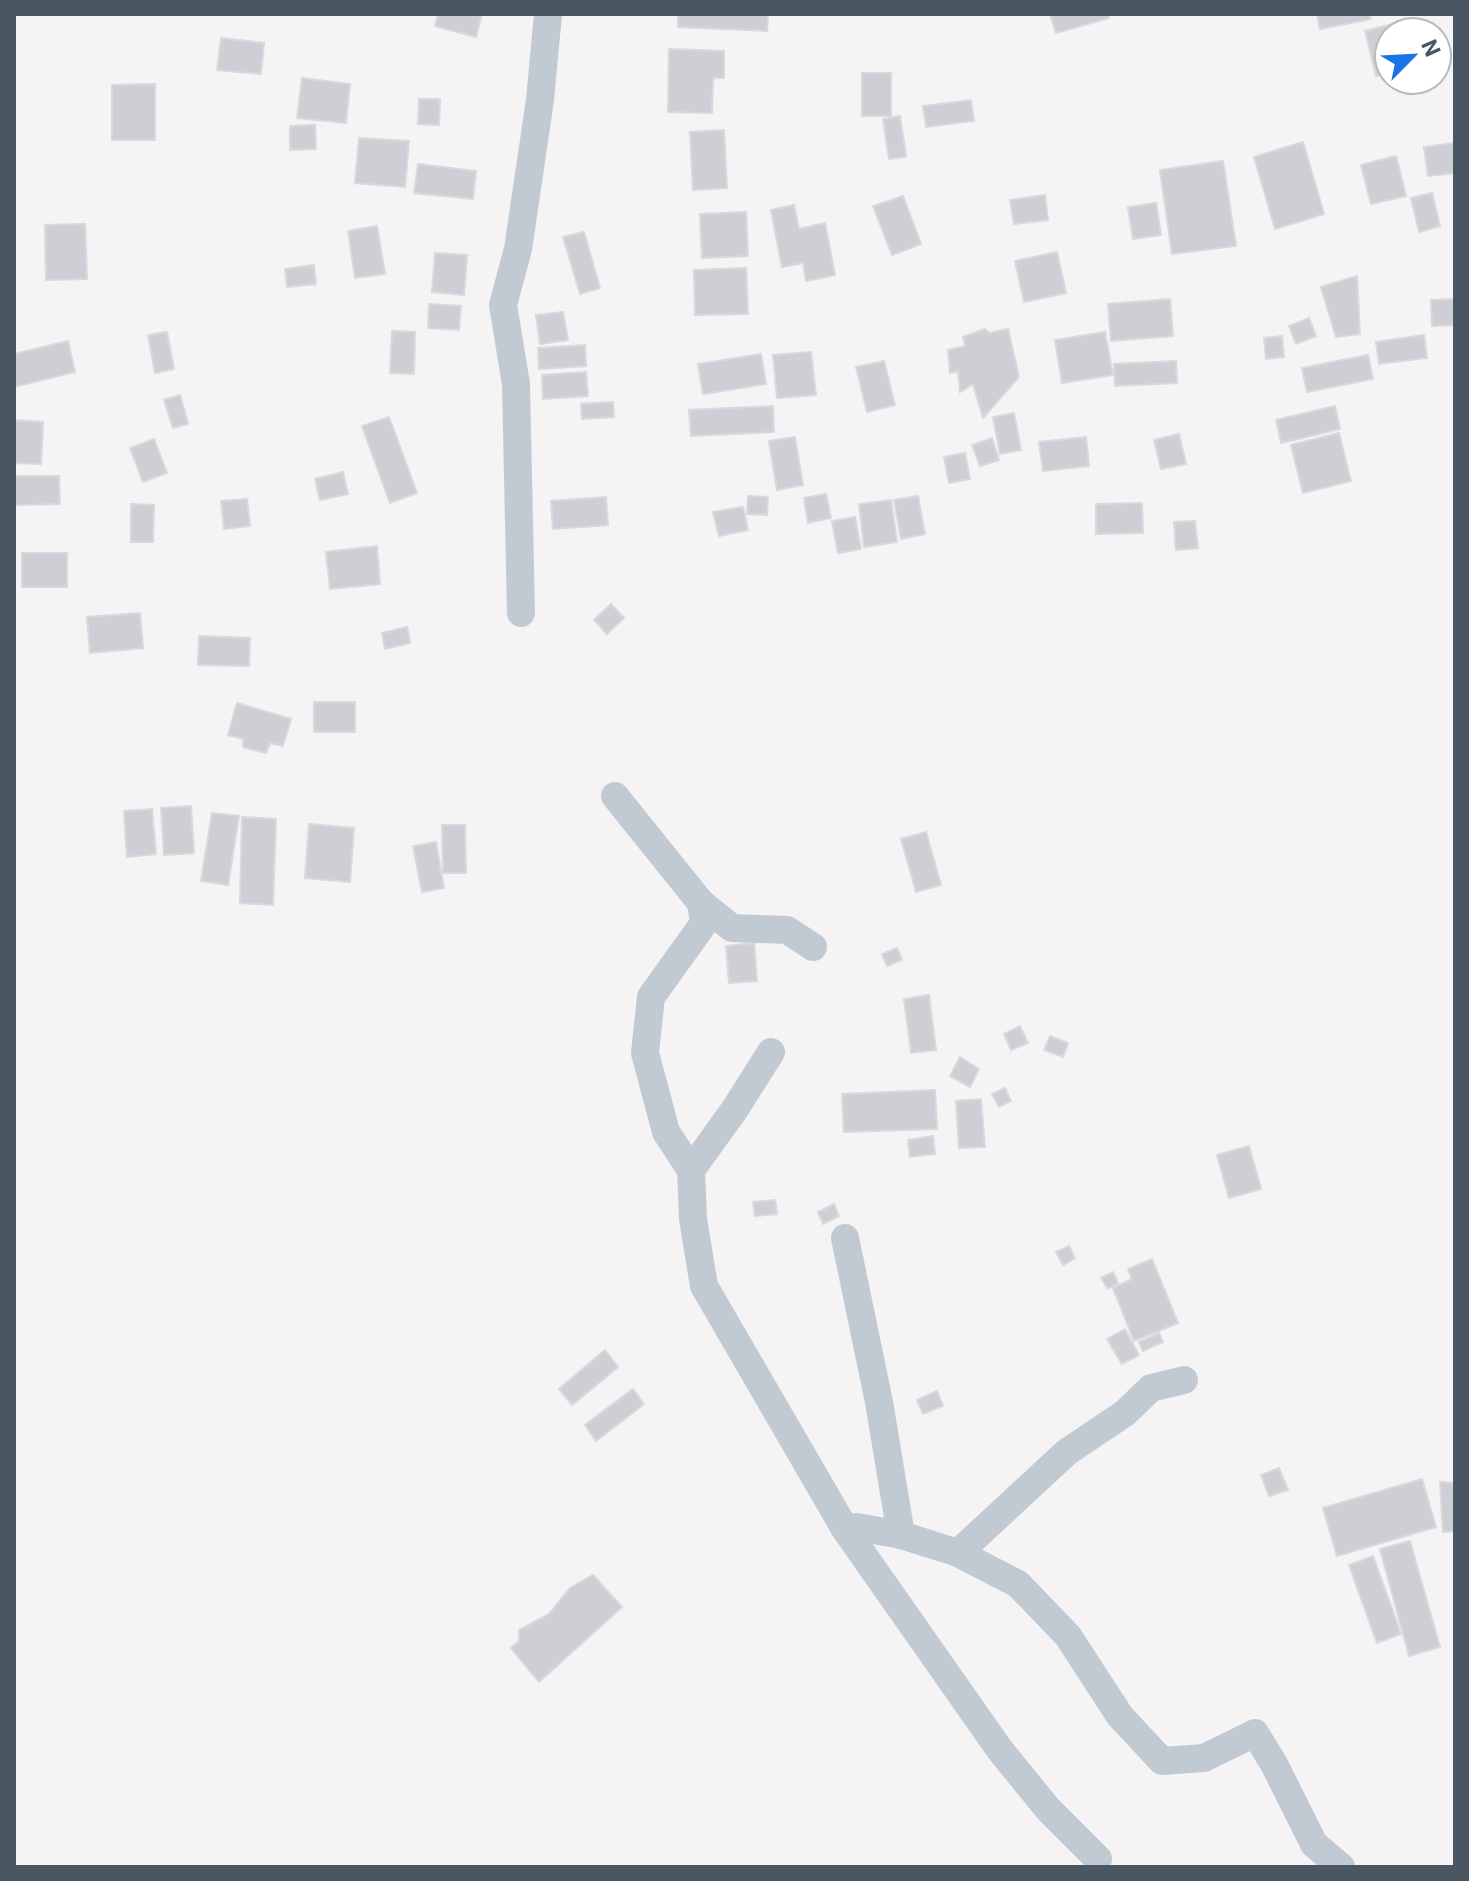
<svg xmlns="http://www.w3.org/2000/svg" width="1469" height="1881" font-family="Roboto,sans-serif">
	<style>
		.building { fill: #cdcfd5; stroke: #d7d9de; stroke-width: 2 }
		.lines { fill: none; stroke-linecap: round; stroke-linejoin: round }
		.minor { stroke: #c1cad2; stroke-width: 28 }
	</style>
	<rect width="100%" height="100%" fill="#f5f3f3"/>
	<g class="building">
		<polygon points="438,14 482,14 476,37 435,26"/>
		<polygon points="678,14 768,14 767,31 678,27"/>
		<polygon points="1050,14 1108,14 1109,18 1056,33"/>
		<polygon points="1317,14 1369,14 1371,19 1320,29"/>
		<polygon points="1397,23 1400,32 1389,32 1389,73 1376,76 1365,31"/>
		<polygon points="221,38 264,43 261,74 217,70"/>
		<polygon points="669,49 724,51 724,78 713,78 712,113 668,112"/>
		<rect x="862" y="73" width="29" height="43"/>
		<polygon points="302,78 350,84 346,123 297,118"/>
		<polygon points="155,84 155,140 112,140 112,85"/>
		<polygon points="419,99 440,99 439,125 418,124"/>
		<polygon points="971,100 974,121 926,127 923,106"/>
		<polygon points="900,116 906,157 889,159 883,119"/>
		<polygon points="315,125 316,149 290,150 290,126"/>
		<polygon points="724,130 727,188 693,190 690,132"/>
		<polygon points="359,138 409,141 405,187 355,183"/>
		<polygon points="1303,142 1324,214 1275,229 1254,157"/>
		<polygon points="1455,143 1455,173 1428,176 1424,147"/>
		<polygon points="1396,156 1406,196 1371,204 1361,165"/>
		<polygon points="1223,161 1236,246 1172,254 1160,170"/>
		<polygon points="418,164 476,171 473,199 414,193"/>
		<polygon points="1432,193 1440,226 1419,232 1411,198"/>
		<polygon points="1045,195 1048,220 1014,224 1010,200"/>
		<polygon points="903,196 921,244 892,255 873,206"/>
		<polygon points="1156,203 1161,235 1133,239 1128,207"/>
		<polygon points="794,205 799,229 825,223 835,275 806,281 803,263 782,267 771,210"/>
		<polygon points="746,212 748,256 702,258 700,214"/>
		<polygon points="85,224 87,279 46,280 45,225"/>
		<polygon points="377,226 385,274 355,278 348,231"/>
		<polygon points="584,232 600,288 580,294 563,237"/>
		<polygon points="1057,252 1066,293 1024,302 1015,261"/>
		<polygon points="435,253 467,255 464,295 432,292"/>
		<polygon points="314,265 316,284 287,287 285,269"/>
		<polygon points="746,268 748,314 695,315 694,270"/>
		<polygon points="1357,276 1360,334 1336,337 1321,287"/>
		<polygon points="1170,299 1173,336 1111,341 1108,304"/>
		<polygon points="1455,299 1455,325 1432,326 1431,300"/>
		<polygon points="429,304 461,306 459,330 428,328"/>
		<polygon points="563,312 568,340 540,344 536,315"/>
		<polygon points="1309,318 1316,336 1296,344 1289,326"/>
		<polygon points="985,329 990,333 1008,329 1019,377 983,418 973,384 960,392 958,371 950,373 948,350 965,346 963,337"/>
		<polygon points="392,331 415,332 414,374 390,373"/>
		<polygon points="167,332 174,369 155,373 148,335"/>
		<polygon points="1105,332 1113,375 1062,383 1055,340"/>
		<polygon points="1424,335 1427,358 1379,364 1376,342"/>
		<polygon points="1282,336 1284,357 1266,359 1264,338"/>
		<polygon points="68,341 75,372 14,387 14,354"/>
		<polygon points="585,345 586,366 539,369 538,348"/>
		<polygon points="811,352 816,395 777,398 773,355"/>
		<polygon points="761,354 766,384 703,394 698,364"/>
		<polygon points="1368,355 1373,379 1307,392 1302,368"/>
		<polygon points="884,361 895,405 867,412 856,367"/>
		<polygon points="1176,361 1177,383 1115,386 1114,364"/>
		<polygon points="586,372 588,396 543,399 542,375"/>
		<polygon points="180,395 188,424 173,428 164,400"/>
		<polygon points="613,402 614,417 582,419 581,404"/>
		<polygon points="773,406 774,432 691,436 689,410"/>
		<polygon points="1335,406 1340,429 1281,443 1276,420"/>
		<polygon points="1014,413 1021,450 1000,454 993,417"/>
		<polygon points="389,417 417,493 390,503 362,426"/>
		<polygon points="14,420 43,422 41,464 14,463"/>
		<polygon points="1339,433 1351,481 1303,493 1291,445"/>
		<polygon points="1179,434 1186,464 1161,469 1154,440"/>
		<polygon points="795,437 803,485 777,490 769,441"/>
		<polygon points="1086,437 1089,466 1043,471 1039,442"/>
		<polygon points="992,438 999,460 980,466 972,445"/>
		<polygon points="154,439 167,473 143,482 130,448"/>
		<polygon points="965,453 970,479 949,483 944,457"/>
		<polygon points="343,472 348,494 320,500 315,479"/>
		<polygon points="14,476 59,476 60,504 14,505"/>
		<polygon points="826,494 831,518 808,523 804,498"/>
		<polygon points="748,496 768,497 767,515 747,514"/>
		<polygon points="918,496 925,534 901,539 894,500"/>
		<polygon points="606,497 608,525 553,529 551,501"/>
		<polygon points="247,499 250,526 224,529 221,501"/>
		<polygon points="891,500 897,542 864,547 859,504"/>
		<polygon points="1142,503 1143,533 1096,534 1096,504"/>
		<polygon points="131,504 154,505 153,542 131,542"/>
		<polygon points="743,507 748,530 719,536 713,512"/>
		<polygon points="855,517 861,549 838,553 832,521"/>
		<polygon points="1195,521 1198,548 1176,550 1174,522"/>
		<polygon points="377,546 380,584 330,589 326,552"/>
		<rect x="22" y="553" width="45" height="34"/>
		<polygon points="611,604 624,618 607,634 594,620"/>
		<polygon points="140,613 143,648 90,653 87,617"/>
		<polygon points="407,627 410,643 385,649 382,633"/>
		<polygon points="199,636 250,638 249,666 198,665"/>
		<rect x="314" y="702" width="41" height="30"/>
		<polygon points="237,703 291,719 283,746 270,743 266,753 243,747 243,739 228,735"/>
		<polygon points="191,806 194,853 164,855 161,808"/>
		<polygon points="152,809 156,854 127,857 124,811"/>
		<polygon points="212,813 239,816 228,885 201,881"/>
		<polygon points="242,817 276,819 273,905 240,903"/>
		<polygon points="309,824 354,828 350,882 305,878"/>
		<polygon points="442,825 465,825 466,873 443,873"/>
		<polygon points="926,832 941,885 916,892 901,839"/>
		<polygon points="436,842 444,888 422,892 413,846"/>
		<polygon points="754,943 757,981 729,983 726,946"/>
		<polygon points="897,948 902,960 887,966 882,954"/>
		<polygon points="929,995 936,1050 911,1053 904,999"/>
		<polygon points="1020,1026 1028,1043 1011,1050 1004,1034"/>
		<polygon points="1050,1036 1068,1043 1063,1057 1044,1050"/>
		<polygon points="960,1057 979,1069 970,1087 950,1076"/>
		<polygon points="1005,1088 1011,1101 999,1107 992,1094"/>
		<polygon points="935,1090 937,1129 844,1132 842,1094"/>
		<polygon points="981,1099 985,1147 959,1148 956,1101"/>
		<polygon points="933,1136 935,1154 910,1157 908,1140"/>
		<polygon points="1249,1146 1261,1189 1229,1198 1217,1155"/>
		<polygon points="775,1200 777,1214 755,1216 753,1202"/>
		<polygon points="834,1204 839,1216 823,1224 818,1212"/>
		<polygon points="1069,1246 1075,1258 1063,1265 1056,1252"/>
		<polygon points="1152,1259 1178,1323 1134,1341 1113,1288 1132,1279 1128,1269"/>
		<polygon points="1113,1272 1118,1283 1108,1289 1101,1278"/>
		<polygon points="1125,1329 1139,1355 1122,1364 1107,1339"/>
		<polygon points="1159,1333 1163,1342 1143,1351 1139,1342"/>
		<polygon points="605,1350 618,1367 572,1405 559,1389"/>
		<polygon points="633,1389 644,1404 596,1441 585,1425"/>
		<polygon points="937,1391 943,1406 923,1414 917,1400"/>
		<polygon points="1279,1468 1288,1490 1269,1496 1261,1475"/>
		<polygon points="1422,1479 1436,1527 1337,1556 1323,1508"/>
		<polygon points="1440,1482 1455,1483 1455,1531 1443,1532"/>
		<polygon points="1410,1541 1440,1647 1409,1656 1380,1549"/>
		<polygon points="1373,1556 1401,1634 1377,1643 1349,1565"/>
		<polygon points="593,1575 622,1607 539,1682 511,1648 519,1641 519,1630 549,1614 570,1588"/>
	</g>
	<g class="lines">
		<g class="minor">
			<polyline points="521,613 516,384 503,305 518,249 540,100 548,14"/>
			<polyline points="615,796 701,903 732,928 787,930 813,947"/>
			<polyline points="771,1052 735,1109 691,1170 693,1219 704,1286 845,1529"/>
			<polyline points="691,1170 666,1132 645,1053 651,997 704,923 701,903"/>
			<polyline points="845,1238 879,1402 901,1535"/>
			<polyline points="958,1553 1067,1452 1125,1413 1151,1388 1184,1380"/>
			<polyline points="1098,1859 1048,1809 1000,1750 845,1529 857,1527 901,1535 958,1553 1018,1584 1068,1636 1120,1716 1162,1761 1204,1758 1255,1733 1274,1764 1314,1844 1341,1867"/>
		</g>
	</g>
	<rect width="1469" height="1881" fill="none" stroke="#4a5661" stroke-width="32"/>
	<g transform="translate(1413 56) rotate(66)"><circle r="38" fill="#ffffff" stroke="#b7bbc0" stroke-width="2"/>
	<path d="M0-6L14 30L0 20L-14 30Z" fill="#1a73e8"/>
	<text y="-12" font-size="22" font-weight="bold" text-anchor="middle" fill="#4a5661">N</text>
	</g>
</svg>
